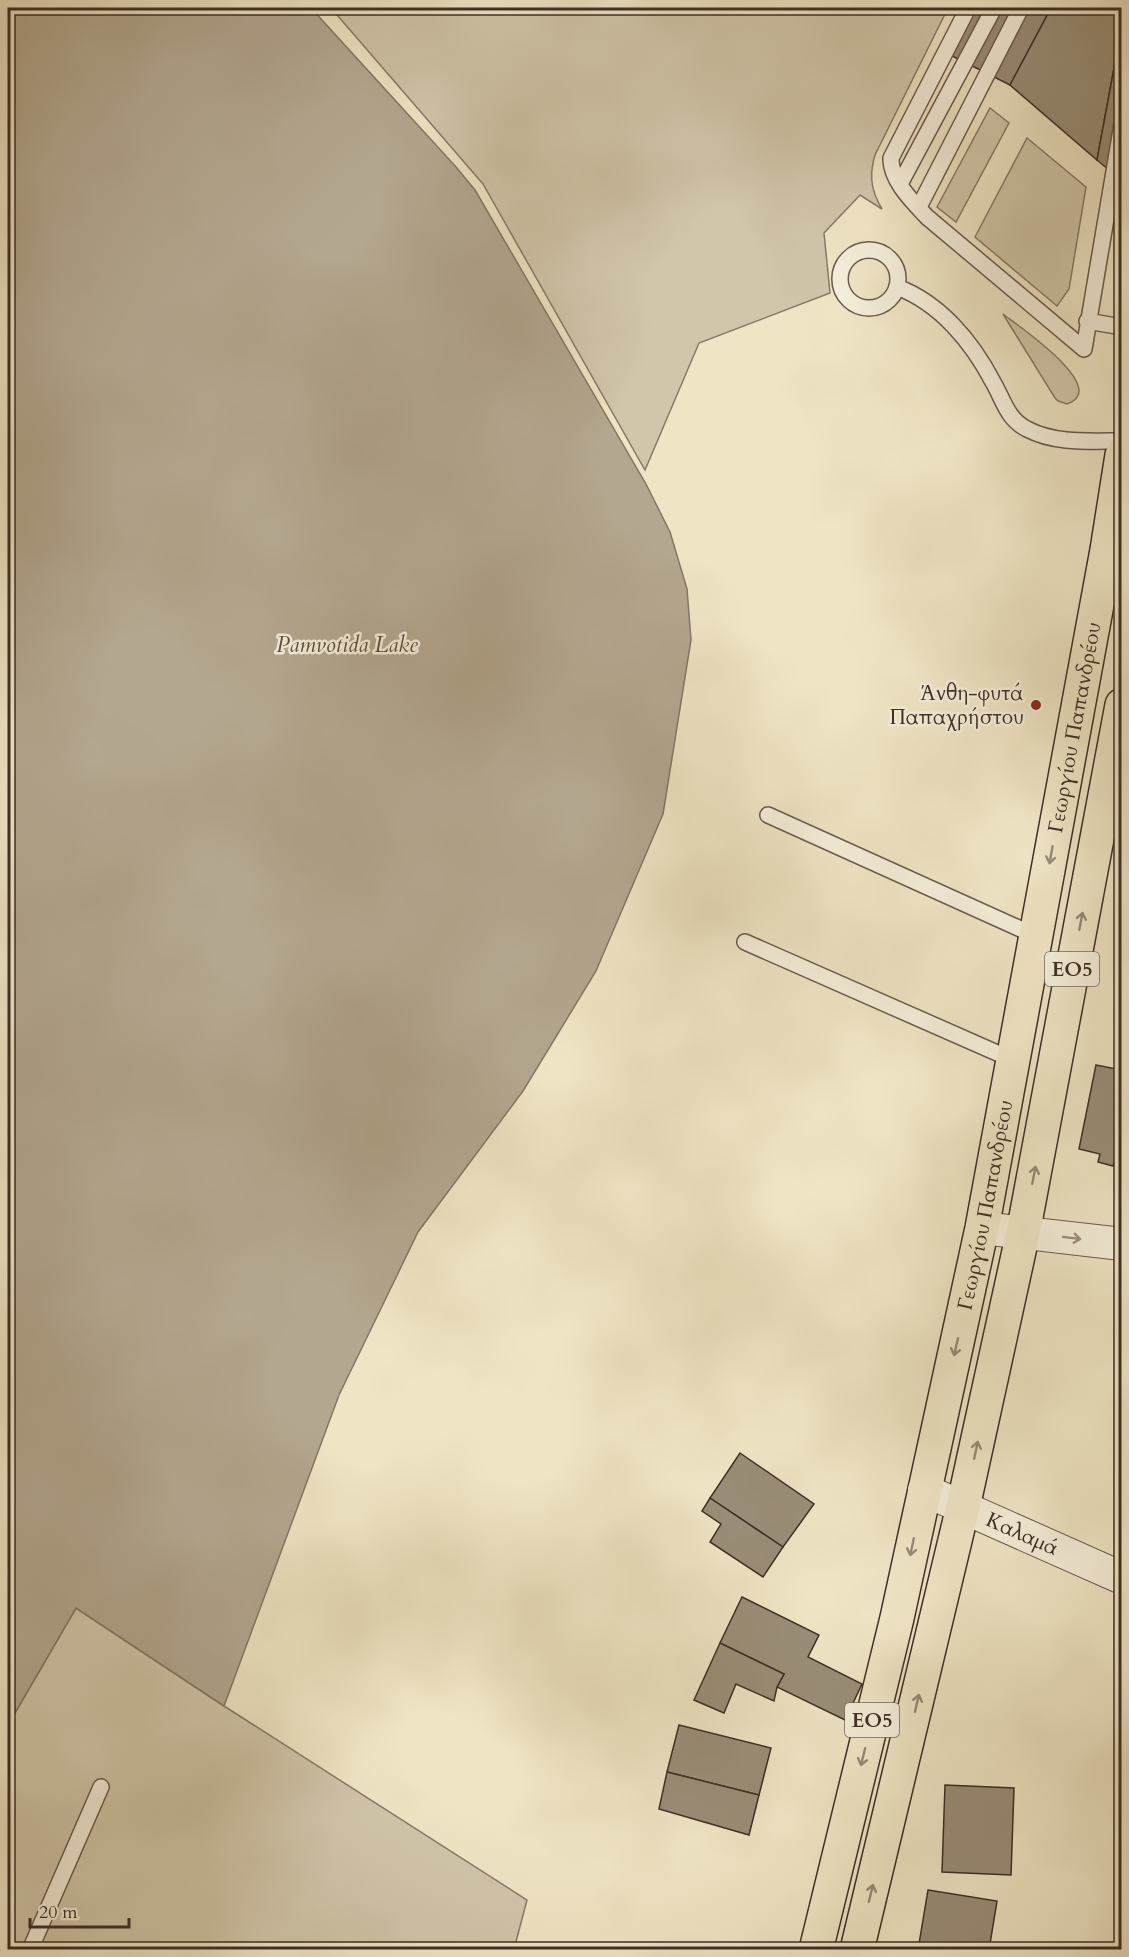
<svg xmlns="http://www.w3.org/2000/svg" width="1129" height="1957" font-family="Cardo,serif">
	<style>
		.green { fill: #d1c6aa; stroke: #887a68; stroke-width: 1.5 }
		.water { fill: #b3a78f; stroke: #847765; stroke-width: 1.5 }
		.building { fill: #9a8e78; stroke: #3e2f25; stroke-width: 1.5 }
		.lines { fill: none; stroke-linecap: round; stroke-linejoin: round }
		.service-casing { stroke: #6a5c4d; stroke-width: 18 }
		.minor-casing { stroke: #6a5c4d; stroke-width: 34 }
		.primary-casing { stroke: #3e2f25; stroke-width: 36 }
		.service { stroke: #f5eed9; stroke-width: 15 }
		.minor { stroke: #f5eed9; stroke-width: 32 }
		.primary { stroke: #efe5c5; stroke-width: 33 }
		.oneway { stroke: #968a75 }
		.oneway2 { stroke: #9a8e7f }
		.poi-dot { fill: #8f2418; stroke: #f5eed9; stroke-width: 2 }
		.labels { text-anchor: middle; stroke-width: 5; stroke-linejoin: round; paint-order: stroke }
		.shield { fill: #f5eed9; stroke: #75685b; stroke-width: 1.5 }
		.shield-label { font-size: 20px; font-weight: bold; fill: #3e2f25 }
		.poi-label { font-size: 21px; fill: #3e2f25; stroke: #f5eed9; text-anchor: end }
		.street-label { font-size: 21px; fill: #3e2f25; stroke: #f5eed9 }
		.water-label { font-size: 22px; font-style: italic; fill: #5b4d40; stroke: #f5eed9 }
	</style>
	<rect width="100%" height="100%" fill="#efe5c5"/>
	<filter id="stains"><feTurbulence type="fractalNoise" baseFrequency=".00333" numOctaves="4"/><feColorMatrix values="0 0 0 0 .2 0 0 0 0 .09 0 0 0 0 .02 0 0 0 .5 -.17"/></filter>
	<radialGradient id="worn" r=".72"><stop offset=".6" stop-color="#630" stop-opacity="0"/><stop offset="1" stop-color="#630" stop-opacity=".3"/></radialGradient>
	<g class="green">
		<path d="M331,8H948L875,155C869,175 871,191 882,209L860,195L824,233L830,293L699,343L645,470L483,184Z"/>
		<polygon points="990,108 1009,123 956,222 937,207"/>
		<polygon points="1027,138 1086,187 1069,289 1057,306 975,237"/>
		<path d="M1003,314C1017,325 1112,389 1067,404L1058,401L1055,398Z"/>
		<polygon points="76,1608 224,1706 527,1900 514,1949 8,1950 8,1725"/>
	</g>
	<polygon class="water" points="8,8 311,8 456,167 475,190 646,484 670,532 687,589 691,640 663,814 596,971 523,1091 418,1232 339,1395 224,1706 76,1608 8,1725"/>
	<g class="building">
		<polygon points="974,8 1051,8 1010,85 950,55"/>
		<polygon points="1051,8 1122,8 1122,25 1097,160 1010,85"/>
		<polygon points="1122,25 1122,181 1097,160"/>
		<polygon points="1096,1065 1122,1070 1122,1160 1115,1159 1113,1166 1098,1162 1100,1154 1079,1149"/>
		<polygon points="740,1453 814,1504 783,1547 710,1498"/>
		<polygon points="710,1498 783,1547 763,1577 710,1542 721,1524 702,1511"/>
		<polygon points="742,1597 819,1635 808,1657 862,1684 845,1720 777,1687 784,1674 720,1643"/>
		<polygon points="720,1643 784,1674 777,1687 774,1701 736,1684 724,1713 694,1700"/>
		<polygon points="679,1725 771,1748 759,1795 667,1772"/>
		<polygon points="667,1772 759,1795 749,1835 659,1809"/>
		<polygon points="945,1785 1014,1788 1011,1875 942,1872"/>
		<polygon points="928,1890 997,1901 989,1950 918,1950"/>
	</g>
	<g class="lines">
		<defs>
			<g id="service">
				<path d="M968,8L891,158C890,180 913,202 927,217L1084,349L1122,124"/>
				<polyline points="900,184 994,8"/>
				<polyline points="919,207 1021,8"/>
				<circle cx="869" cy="279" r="29"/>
				<path d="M897,287C940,303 972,342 993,382C1003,399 1007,419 1027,429C1055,444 1090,441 1122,441"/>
				<polyline points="1087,321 1122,327"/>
				<polyline points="768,815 1036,936"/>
				<polyline points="745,942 1013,1060"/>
				<polyline points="30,1950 101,1787"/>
			</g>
			<g id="minor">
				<polyline points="982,1228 1122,1244"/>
				<path id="s1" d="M924,1490L1122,1578"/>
			</g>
			<g id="primary">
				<path id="s2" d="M816,1950L897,1618L982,1228L1107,550L1122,455"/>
				<polyline points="857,1950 963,1507 1023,1233 1122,705"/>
			</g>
		</defs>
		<use href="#service" class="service-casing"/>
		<use href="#minor" class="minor-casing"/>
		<use href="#primary" class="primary-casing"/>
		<use href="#service" class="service"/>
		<use href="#minor" class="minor"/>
		<use href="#primary" class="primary"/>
	</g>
	<defs><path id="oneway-shaft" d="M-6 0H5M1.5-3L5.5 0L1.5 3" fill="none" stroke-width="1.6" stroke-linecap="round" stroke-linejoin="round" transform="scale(1.5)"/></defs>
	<g class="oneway">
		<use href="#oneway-shaft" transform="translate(1051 855) rotate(100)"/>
		<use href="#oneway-shaft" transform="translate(1081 921) rotate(-79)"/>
		<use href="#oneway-shaft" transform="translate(1034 1175) rotate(-79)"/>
		<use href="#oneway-shaft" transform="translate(956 1347) rotate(103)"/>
		<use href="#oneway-shaft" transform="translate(976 1450) rotate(-78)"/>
		<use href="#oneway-shaft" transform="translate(912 1547) rotate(102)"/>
		<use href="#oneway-shaft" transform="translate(917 1703) rotate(-77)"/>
		<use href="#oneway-shaft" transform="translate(863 1757) rotate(104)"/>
		<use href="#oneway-shaft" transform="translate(871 1893) rotate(-76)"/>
	</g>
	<use class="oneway2" href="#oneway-shaft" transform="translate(1072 1238) rotate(7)"/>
	<circle class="poi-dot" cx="1036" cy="705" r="6"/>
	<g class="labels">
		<g class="shield">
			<rect x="1045" y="952" width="54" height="34" rx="4.5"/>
			<rect x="845" y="1703" width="54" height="34" rx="4.5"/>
		</g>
		<g class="shield-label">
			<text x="1072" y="976">ΕΟ5</text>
			<text x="872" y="1727">ΕΟ5</text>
		</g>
		<g class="poi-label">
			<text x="1024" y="700">Άνθη-φυτά<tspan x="1024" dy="24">Παπαχρήστου</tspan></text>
		</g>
		<g class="street-label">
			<text dy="7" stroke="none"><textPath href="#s2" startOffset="1250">Γεωργίου Παπανδρέου</textPath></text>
			<text dy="7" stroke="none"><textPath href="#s2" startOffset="764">Γεωργίου Παπανδρέου</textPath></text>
			<text dy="7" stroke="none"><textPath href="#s1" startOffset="108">Καλαμά</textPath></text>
		</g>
		<g class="water-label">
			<text x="347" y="652">Pamvotida Lake</text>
		</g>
	</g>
	<rect width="1129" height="1957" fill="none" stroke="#efe5c5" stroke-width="30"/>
	<rect x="9" y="9" width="1111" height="1939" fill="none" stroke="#3e2f25" stroke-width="3"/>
	<rect x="15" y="15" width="1099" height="1927" fill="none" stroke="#3e2f25" stroke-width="1.5"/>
	<path d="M30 1918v9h99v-9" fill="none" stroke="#3e2f25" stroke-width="3"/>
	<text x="39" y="1918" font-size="18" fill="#3e2f25" stroke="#f5eed9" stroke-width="4.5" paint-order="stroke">20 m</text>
	<rect width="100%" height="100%" filter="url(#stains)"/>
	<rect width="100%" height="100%" fill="url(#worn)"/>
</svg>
